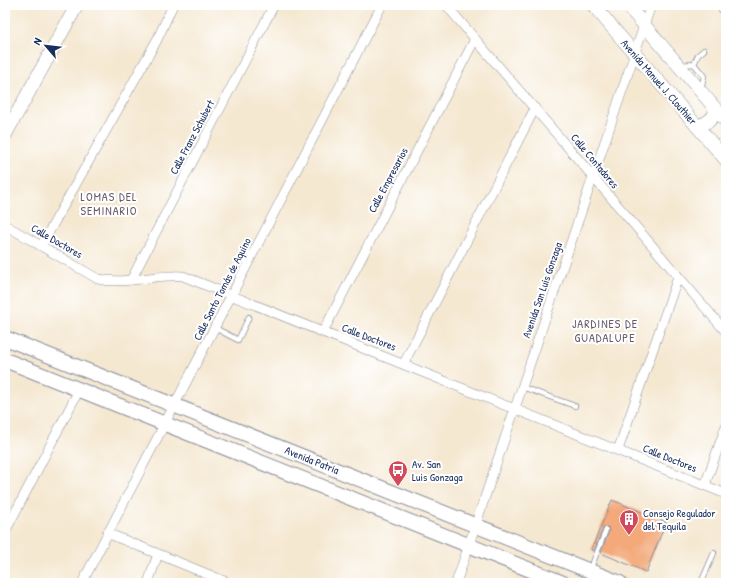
<svg xmlns="http://www.w3.org/2000/svg" width="731" height="588" font-family="'Patrick Hand',sans-serif">
	<style>
		.building { fill: #f3a979 }
		.lines { fill: none; stroke-linecap: round; stroke-linejoin: round }
		.lane-casing { stroke: #888c98; stroke-width: 6 }
		.street-casing { stroke: #888c98; stroke-width: 10 }
		.secondary-casing { stroke: #888c98; stroke-width: 14 }
		.primary-casing { stroke: #888c98; stroke-width: 16 }
		.lane { stroke: #fff; stroke-width: 4.5 }
		.street { stroke: #fff; stroke-width: 9 }
		.secondary { stroke: #fff; stroke-width: 13 }
		.primary { stroke: #fff; stroke-width: 14 }
		.labels { text-anchor: middle; stroke-width: 4; stroke-linejoin: round; paint-order: stroke }
		.street-label { font-size: 11px; fill: #1b2f5e; stroke: #fff }
		.poi-label { font-size: 11px; fill: #1b2f5e; stroke: #fff; text-anchor: start }
		.neighbourhood-label { font-size: 12px; letter-spacing: 1px; fill: #675a67; stroke: #fff }
	</style>
	<rect width="100%" height="100%" fill="#fff"/>
	<filter id="ink" filterUnits="userSpaceOnUse"><feTurbulence type="fractalNoise" baseFrequency=".025" numOctaves="2"/><feDisplacementMap in="SourceGraphic" scale="8" xChannelSelector="R" yChannelSelector="G"/><feConvolveMatrix kernelMatrix="1 2 1 2 8 2 1 2 1" color-interpolation-filters="sRGB"/></filter>
	<filter id="wash" filterUnits="userSpaceOnUse"><feTurbulence type="fractalNoise" baseFrequency=".012" numOctaves="4" result="noise"/><feDisplacementMap in="SourceGraphic" scale="16" xChannelSelector="R" yChannelSelector="G"/><feGaussianBlur stdDeviation="0.9" result="paint"/><feColorMatrix in="noise" values="0 0 0 0 0 0 0 0 0 0 0 0 0 0 0 0 0 1.4 0 .05"/><feComposite in="paint" operator="in"/></filter>
	<g filter="url(#wash)">
		<rect width="100%" height="100%" fill="#f5e8d1"/>
		<g id="blocks">
			<polygon class="building" points="612,500 666,522 646,572 601,553 609,531 608,527 603,528 594,551 591,550"/>
		</g>
	</g>
	<g filter="url(#ink)">
		<use href="#blocks" fill-opacity="0" stroke="#888c98" stroke-width="1"/>
		<g class="lines">
			<defs>
				<g id="lane">
					<polyline points="717,5 723,12"/>
					<polyline points="694,64 698,55 704,50"/>
					<polyline points="680,65 694,64 704,76 701,89"/>
					<polyline points="215,328 238,340 249,317"/>
					<polyline points="522,387 575,406"/>
					<polyline points="590,570 606,530"/>
					<polyline points="701,583 714,553"/>
				</g>
				<g id="street">
					<polyline points="446,5 726,332"/>
					<path d="M5,225L98,279C126,285 155,274 183,276L726,494"/>
					<polyline points="41,246 157,40 173,5"/>
					<polyline points="131,280 274,5"/>
					<polyline points="323,332 475,39"/>
					<polyline points="404,363 535,108"/>
					<polyline points="618,450 678,277"/>
					<polyline points="705,485 726,426"/>
					<polyline points="5,532 79,390"/>
					<polyline points="107,533 229,583"/>
					<polyline points="82,583 382,5"/>
					<polyline points="148,583 158,554"/>
					<polyline points="456,583 651,5"/>
				</g>
				<g id="secondary">
					<polyline points="593,5 726,160"/>
					<polyline points="627,5 726,121"/>
					<path d="M697,126C707,123 713,120 716,110"/>
					<polyline points="5,135 77,5"/>
				</g>
				<g id="primary">
					<polyline points="5,338 620,583"/>
					<polyline points="5,360 563,583"/>
				</g>
			</defs>
			<use href="#lane" class="lane-casing"/>
			<use href="#street" class="street-casing"/>
			<use href="#secondary" class="secondary-casing"/>
			<use href="#primary" class="primary-casing"/>
			<use href="#lane" class="lane"/>
			<use href="#street" class="street"/>
			<use href="#secondary" class="secondary"/>
			<use href="#primary" class="primary"/>
		</g>
	</g>
	<defs>
		<symbol id="bus-pin" viewBox="-11 -11 22 30"><path d="M0 17L-7.5 6A9.5 9.5 0 1 1 7.5 6Z" fill="#d1495b" stroke="#fff"/><path d="M-5-6H5V4H4V6H2V4H-2V6H-4V4H-5ZM-3.5-4V0h7V-4ZM-3.5 1.2v1.5H-2V1.2ZM2 1.2v1.5H3.5V1.2Z" fill="#fff"/></symbol>
		<symbol id="building-pin" viewBox="-11 -11 22 30"><path d="M0 17L-7.5 6A9.5 9.5 0 1 1 7.5 6Z" fill="#d1495b" stroke="#fff"/><path d="M-4-6H4V6H1V3H-1V6H-4ZM-2.5-4.3h1.7v1.8h-1.7ZM.8-4.3h1.7v1.8H.8ZM-2.5-1h1.7V.8h-1.7ZM.8-1h1.7V.8H.8Z" fill="#fff"/></symbol>
	</defs>
	<g fill-rule="evenodd">
		<use href="#bus-pin" x="387" y="459" width="22" height="30"/>
		<use href="#building-pin" x="618" y="508" width="22" height="30"/>
	</g>
	<g class="labels">
		<g class="street-label">
			<text transform="translate(659 82) rotate(49)" y="4">Avenida Manuel J. Clouthier</text>
			<text transform="translate(192 137) rotate(-62)" y="4">Calle Franz Schubert</text>
			<text transform="translate(595 161) rotate(50)" y="4">Calle Contadores</text>
			<text transform="translate(388 180) rotate(-62)" y="4">Calle Empresarios</text>
			<text transform="translate(57 241) rotate(30)" y="4">Calle Doctores</text>
			<text transform="translate(222 289) rotate(-63)" y="4">Calle Santo Tomás de Aquino</text>
			<text transform="translate(542 290) rotate(-71)" y="4">Avenida San Luis Gonzaga</text>
			<text transform="translate(369 337) rotate(21)" y="4">Calle Doctores</text>
			<text transform="translate(670 458) rotate(22)" y="4">Calle Doctores</text>
			<text transform="translate(312 460) rotate(22)" y="4">Avenida Patria</text>
		</g>
		<g class="poi-label">
			<text x="412" y="468">Av. San<tspan x="412" dy="13">Luis Gonzaga</tspan></text>
			<text x="643" y="517">Consejo Regulador<tspan x="643" dy="13">del Tequila</tspan></text>
		</g>
		<g class="neighbourhood-label">
			<text x="109" y="201">LOMAS DEL<tspan x="109" dy="14">SEMINARIO</tspan></text>
			<text x="605" y="328">JARDINES DE<tspan x="605" dy="14">GUADALUPE</tspan></text>
		</g>
	</g>
	<rect width="731" height="588" fill="none" stroke="#fff" stroke-width="20"/>
	<g transform="translate(46 46) rotate(298)" stroke="#ffffff" stroke-width="3" paint-order="stroke">
	<path d="M0-3L7 15L0 10L-7 15Z" fill="#1b2f5e"/>
	<text y="-6" font-size="11" font-weight="bold" text-anchor="middle" fill="#1b2f5e">N</text>
	</g>
</svg>
